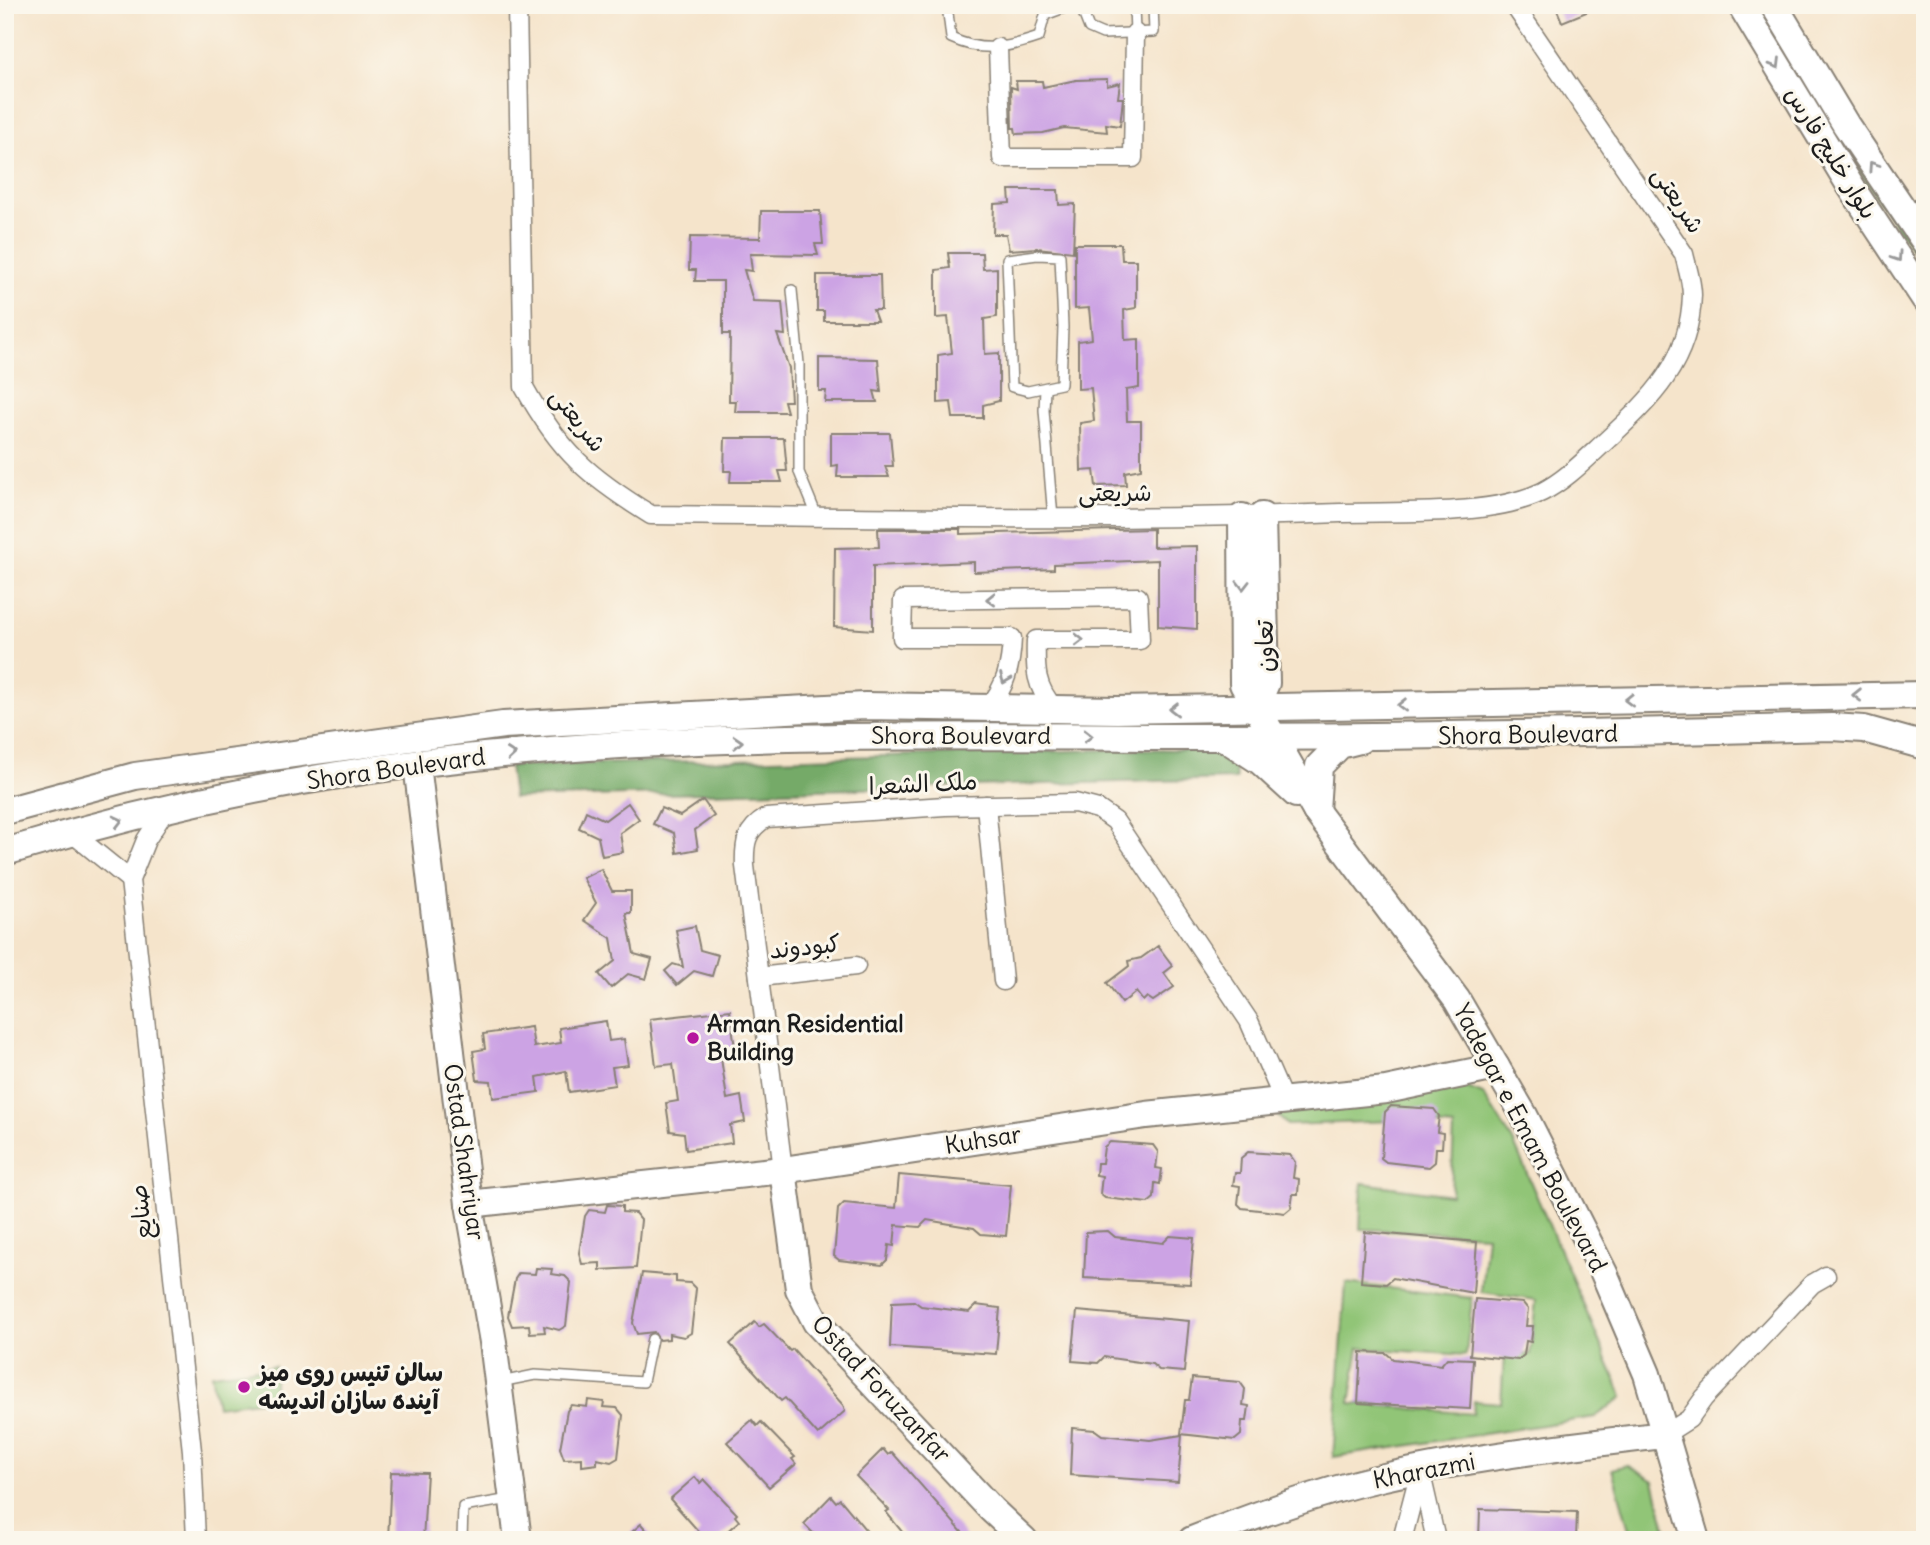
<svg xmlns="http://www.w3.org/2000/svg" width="1930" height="1545" font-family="Delius,'Playpen Sans Arabic',sans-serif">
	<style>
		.green { fill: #91c577; stroke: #56704a; stroke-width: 2 }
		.forest { fill: #74aa68; stroke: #486342; stroke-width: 2 }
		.building { fill: #cca3e4 }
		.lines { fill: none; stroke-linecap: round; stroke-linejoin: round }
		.lane-casing { stroke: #888074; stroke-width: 12 }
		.street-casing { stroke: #888074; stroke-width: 21 }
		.secondary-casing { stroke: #888074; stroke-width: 30 }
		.lane { stroke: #fff; stroke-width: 9 }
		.street { stroke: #fff; stroke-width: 18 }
		.secondary { stroke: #fff; stroke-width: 26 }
		.oneway { stroke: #999 }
		.poi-dot { fill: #b5179e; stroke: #fbf7ec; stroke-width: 2.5 }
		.labels { text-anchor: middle; stroke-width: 6; stroke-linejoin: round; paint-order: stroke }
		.street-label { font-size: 24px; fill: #1c1c1c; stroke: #fbf7ec }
		.poi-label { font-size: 24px; font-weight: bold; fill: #1c1c1c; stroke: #fbf7ec; text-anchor: start }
	</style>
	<rect width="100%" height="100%" fill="#fbf7ec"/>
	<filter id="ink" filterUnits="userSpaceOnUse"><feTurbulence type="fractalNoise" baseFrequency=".0143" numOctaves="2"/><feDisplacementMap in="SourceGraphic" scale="14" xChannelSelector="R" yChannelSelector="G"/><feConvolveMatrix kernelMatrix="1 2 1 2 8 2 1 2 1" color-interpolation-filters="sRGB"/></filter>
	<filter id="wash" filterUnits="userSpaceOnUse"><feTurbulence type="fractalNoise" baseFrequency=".00686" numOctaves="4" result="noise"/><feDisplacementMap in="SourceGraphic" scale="28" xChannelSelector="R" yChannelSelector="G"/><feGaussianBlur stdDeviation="1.57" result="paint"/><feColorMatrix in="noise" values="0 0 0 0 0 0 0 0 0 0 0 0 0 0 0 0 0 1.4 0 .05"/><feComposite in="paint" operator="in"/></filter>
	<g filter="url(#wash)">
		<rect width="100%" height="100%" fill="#f5e4cb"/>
		<g class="green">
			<polygon points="1460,1085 1483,1094 1513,1141 1623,1397 1595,1417 1333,1457 1346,1283 1472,1298 1466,1355 1359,1348 1350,1403 1473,1414 1474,1401 1501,1403 1504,1356 1530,1354 1536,1300 1481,1292 1487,1235 1360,1229 1362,1183 1451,1195 1454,1127 1393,1121 1287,1125 1277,1115"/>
			<polygon points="275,1366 273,1399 217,1406 211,1374"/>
			<polygon points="1627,1465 1654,1481 1669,1540 1632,1540 1612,1469"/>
		</g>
		<g class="forest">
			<polygon points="1752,5 1763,5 1925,252 1925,269 1834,136"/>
			<polygon points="1141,749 1233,751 1236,779 513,798 509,766"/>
		</g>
		<g id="blocks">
			<g class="building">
				<polygon points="1555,5 1601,5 1601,6 1562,22"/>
				<polygon points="1107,79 1107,86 1120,83 1118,98 1123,98 1120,126 1106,124 1107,132 1064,128 1043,133 1016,134 1015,128 1012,128 1011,87 1017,89 1016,81 1042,81 1043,87 1076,80"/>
				<polygon points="1009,190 1058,190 1059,205 1075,204 1073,252 1037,248 1009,250 1006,234 993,234 994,204 1010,203"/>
				<polygon points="761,211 820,211 823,244 815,244 818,255 750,254 752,271 744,270 753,301 782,302 785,335 777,334 789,368 791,401 784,401 787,412 735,412 736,401 729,401 730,334 723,334 723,281 695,281 696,270 689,270 690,237 760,238"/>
				<polygon points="1075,244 1121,244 1122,260 1136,260 1136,308 1124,310 1125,340 1139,339 1139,388 1126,390 1127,421 1141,421 1141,469 1125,472 1126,485 1096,486 1094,470 1081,471 1080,423 1094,421 1091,388 1078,389 1078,341 1092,339 1089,308 1075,309"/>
				<polygon points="948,253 982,253 983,269 997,268 997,317 984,319 985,354 999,353 999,401 983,405 983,418 953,418 951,402 938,403 938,355 952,353 948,317 936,318 936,270 950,268"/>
				<polygon points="817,275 880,275 881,310 873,310 877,321 824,321 824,311 817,311"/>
				<polygon points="819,358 878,359 881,392 874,391 877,402 825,402 826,391 819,391"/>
				<polygon points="831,433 890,433 893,466 885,466 889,477 837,477 838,465 831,466"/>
				<polygon points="725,438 784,438 787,471 779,471 782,482 730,482 731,471 724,471"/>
				<polygon points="878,529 960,529 960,534 1153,529 1153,547 1197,546 1197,629 1158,626 1158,560 1054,564 1054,569 974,572 974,562 873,566 873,630 834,627 835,548 879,547"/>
				<polygon points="703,800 714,816 695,830 698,849 677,853 674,833 653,824 661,808 680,816"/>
				<polygon points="628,803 639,819 620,833 623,852 602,856 598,837 579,828 586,811 605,820"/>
				<polygon points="601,869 612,891 631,891 631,913 626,913 634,954 652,959 646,979 628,974 611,988 599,974 615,961 611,938 584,920 596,903 583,878"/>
				<polygon points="695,926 700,950 718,955 712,976 694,971 677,985 665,971 673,964 683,967 676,930"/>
				<polygon points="1158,946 1173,966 1164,973 1174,987 1153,1001 1147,997 1143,1001 1136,992 1122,1003 1107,983 1129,966 1128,961 1141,958"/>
				<polygon points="730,1010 736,1056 721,1058 727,1099 741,1096 745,1122 730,1125 732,1143 686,1150 684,1133 670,1131 666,1103 678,1101 673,1064 656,1066 650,1019"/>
				<polygon points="606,1021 609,1041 624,1039 628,1065 612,1067 615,1085 569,1092 566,1071 537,1077 539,1092 493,1098 491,1081 477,1080 473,1051 485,1049 483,1034 531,1027 534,1047 561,1043 559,1028"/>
				<polygon points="1391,1106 1434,1109 1439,1116 1437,1132 1443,1133 1442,1148 1436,1148 1435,1162 1429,1167 1386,1162 1381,1158 1385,1112"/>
				<polygon points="1110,1142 1153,1145 1158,1152 1156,1168 1162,1169 1160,1184 1155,1183 1154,1198 1148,1203 1105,1198 1100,1194 1102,1176 1096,1175 1097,1163 1102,1163 1104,1147"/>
				<polygon points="1248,1152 1290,1155 1295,1162 1293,1178 1299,1179 1298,1194 1293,1194 1291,1208 1285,1213 1242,1208 1238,1204 1240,1186 1233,1185 1235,1173 1240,1173 1241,1158"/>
				<polygon points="899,1175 1011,1185 1006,1236 981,1234 974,1228 927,1220 920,1227 896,1225 894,1246 889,1245 887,1260 882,1265 839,1260 834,1256 838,1209 844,1203 896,1208"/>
				<polygon points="607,1205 622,1206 622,1212 635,1213 641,1220 636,1268 600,1270 600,1263 582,1264 579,1253 585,1216 589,1210 605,1212"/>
				<polygon points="1108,1231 1115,1237 1163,1243 1170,1236 1194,1238 1190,1284 1084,1278 1086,1232"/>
				<polygon points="1365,1232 1477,1242 1473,1293 1393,1278 1386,1284 1361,1282"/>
				<polygon points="536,1268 552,1269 551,1274 565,1276 571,1282 566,1326 559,1330 544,1326 545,1332 530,1333 529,1325 512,1326 508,1316 515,1279 519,1273 535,1274"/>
				<polygon points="642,1273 676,1276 676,1282 690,1283 696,1289 691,1333 684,1337 669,1334 669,1339 659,1340 654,1332 637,1334 633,1323"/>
				<polygon points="1475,1299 1523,1303 1528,1309 1526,1326 1533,1326 1531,1342 1526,1341 1524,1355 1518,1360 1470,1355"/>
				<polygon points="914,1301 921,1306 969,1312 976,1305 1000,1308 996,1354 890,1347 892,1302"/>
				<polygon points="1077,1311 1189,1321 1184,1372 1159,1370 1152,1364 1104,1357 1098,1363 1072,1361"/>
				<polygon points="755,1322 759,1327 764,1324 790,1351 793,1349 843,1405 845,1411 818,1435 785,1398 781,1401 730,1344"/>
				<polygon points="1361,1352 1386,1353 1393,1359 1441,1365 1447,1358 1473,1359 1470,1409 1358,1403"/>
				<polygon points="1192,1378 1240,1382 1245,1389 1243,1405 1249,1406 1247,1421 1242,1421 1241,1435 1235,1440 1181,1434 1185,1400 1189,1400"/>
				<polygon points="588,1400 604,1402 603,1407 617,1408 623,1415 618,1458 611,1462 597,1459 597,1464 582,1466 582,1458 564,1459 560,1448 567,1411 571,1405 587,1407"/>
				<polygon points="752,1420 757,1426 761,1422 795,1457 792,1459 796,1464 769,1487 727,1442"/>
				<polygon points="1072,1428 1095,1430 1102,1435 1150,1440 1182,1435 1178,1482 1070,1475"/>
				<polygon points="883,1449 888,1455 892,1452 969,1540 915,1540 910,1535 907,1538 886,1512 889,1510 856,1476"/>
				<polygon points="391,1472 427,1473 423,1540 388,1540"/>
				<polygon points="695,1477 700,1483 704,1479 737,1514 735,1516 739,1521 717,1540 693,1540 700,1533 670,1499"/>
				<polygon points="831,1496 836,1502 840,1499 874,1540 820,1540 804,1524"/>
				<polygon points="1480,1509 1577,1512 1576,1540 1479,1540"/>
				<polygon points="641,1524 655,1540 623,1540"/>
			</g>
		</g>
	</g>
	<g filter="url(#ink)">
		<use href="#blocks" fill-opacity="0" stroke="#888074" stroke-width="2"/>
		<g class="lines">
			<defs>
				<g id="lane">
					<path d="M947,5L951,38C983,53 1007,48 1039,37L1045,15L1072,5"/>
					<polyline points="1080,5 1089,28 1103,34 1154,32 1153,5"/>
					<polyline points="1134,5 1135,33"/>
					<polygon points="1037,255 1060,256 1063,327 1061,384 1028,391 1012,387 1007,259"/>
					<polyline points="792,290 799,364 799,472 817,516"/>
					<polyline points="1045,389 1044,410 1053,518"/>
					<polyline points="500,1382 535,1375 643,1382 652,1339"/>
					<polyline points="462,1540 463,1507 510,1499"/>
				</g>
				<g id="street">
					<path d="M517,5L524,387C560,452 589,477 651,515C881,517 1111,522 1340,513C1398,511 1490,517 1542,492C1566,480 1587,458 1607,440C1652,398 1690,362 1692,295C1692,282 1687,267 1684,254L1514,5"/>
					<polyline points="998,48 1002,158 1133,158 1135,33"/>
					<path d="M988,708C1006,687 1011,665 1012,638H902L903,600L1138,597L1140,640H1036C1035,669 1035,687 1055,709"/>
					<polyline points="986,805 1003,981"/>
					<polyline points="166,809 146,840 130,880 192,1451 196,1540"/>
					<polyline points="72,833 130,880"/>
					<polyline points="759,977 856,966"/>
					<path d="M783,1170L745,866C744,843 746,830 766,818L945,806L1075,803L1098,809L1115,821L1249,1021L1284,1101"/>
					<polyline points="1664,1435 1689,1419 1704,1398 1812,1284 1826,1276"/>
					<polyline points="1421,1474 1436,1540"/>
					<polyline points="1402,1540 1420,1471"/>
				</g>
				<g id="secondary">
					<polyline points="1741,5 1851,187 1925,299"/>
					<polyline points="1774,5 1846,125 1925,242"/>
					<polyline points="1242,517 1243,684 1316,811 1457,1000 1524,1115 1604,1273 1647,1374 1696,1540"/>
					<polyline points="1256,706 1266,683 1262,516"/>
					<polyline points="1223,737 1260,761 1296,794"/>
					<polyline points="417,764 469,1204 493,1342 518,1540"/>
					<polyline points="5,811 135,776 503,725 865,706 1117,710 1925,695"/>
					<polyline points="1316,811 1319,766 1340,745 1360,740"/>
					<path d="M5,852C160,805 323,772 484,756C717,732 952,736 1186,737C1402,737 1617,733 1832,727L1864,729L1925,746"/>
					<polyline points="783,1170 799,1289 816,1322 991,1509 1024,1540"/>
					<polyline points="469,1204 783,1170 1146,1115 1386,1090 1496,1067"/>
					<path d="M1192,1540C1254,1516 1315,1493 1380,1478C1473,1457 1569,1446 1664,1435"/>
				</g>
			</defs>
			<use href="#lane" class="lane-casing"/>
			<use href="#street" class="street-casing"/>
			<use href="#secondary" class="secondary-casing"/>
			<use href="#lane" class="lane"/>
			<use href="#street" class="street"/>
			<use href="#secondary" class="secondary"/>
		</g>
		<defs><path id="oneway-chevron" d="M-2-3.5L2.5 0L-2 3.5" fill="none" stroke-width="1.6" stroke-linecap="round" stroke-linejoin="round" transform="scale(1.75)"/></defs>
		<g class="oneway">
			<use href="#oneway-chevron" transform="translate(1776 64) rotate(59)"/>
			<use href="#oneway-chevron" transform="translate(1873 166) rotate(-124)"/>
			<use href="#oneway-chevron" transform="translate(1897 257) rotate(56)"/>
			<use href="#oneway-chevron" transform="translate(1243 585) rotate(90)"/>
			<use href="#oneway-chevron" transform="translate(991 599) rotate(179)"/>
			<use href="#oneway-chevron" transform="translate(1079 640)"/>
			<use href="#oneway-chevron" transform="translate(1005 679) rotate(112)"/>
			<use href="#oneway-chevron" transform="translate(1857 695) rotate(179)"/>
			<use href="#oneway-chevron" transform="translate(1629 700) rotate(179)"/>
			<use href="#oneway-chevron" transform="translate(1402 705) rotate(179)"/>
			<use href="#oneway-chevron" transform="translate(1174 709) rotate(179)"/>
			<use href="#oneway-chevron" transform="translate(1088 736)"/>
			<use href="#oneway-chevron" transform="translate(738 742) rotate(-3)"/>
			<use href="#oneway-chevron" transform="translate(511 754) rotate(-5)"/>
			<use href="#oneway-chevron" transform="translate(118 821) rotate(-14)"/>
		</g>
	</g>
	<g class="poi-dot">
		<circle cx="693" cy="1038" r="7"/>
		<circle cx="244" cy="1387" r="7"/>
	</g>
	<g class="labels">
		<g class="street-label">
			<text transform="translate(1831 153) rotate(58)" y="8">بلوار خلیج فارس</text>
			<text transform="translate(1678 200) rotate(57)" y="8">شریعتی</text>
			<text transform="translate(578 420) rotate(52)" y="8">شریعتی</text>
			<text x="1115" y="501">شریعتی</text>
			<text transform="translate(1265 646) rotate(-91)" y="8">تعاون</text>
			<text transform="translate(1528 735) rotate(-1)" y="8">Shora Boulevard</text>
			<text x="961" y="744">Shora Boulevard</text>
			<text transform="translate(396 769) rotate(-8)" y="8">Shora Boulevard</text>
			<text transform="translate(923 784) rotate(-3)" y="8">ملک الشعرا</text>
			<text transform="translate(805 947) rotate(-6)" y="8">کبودوند</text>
			<text transform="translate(1530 1138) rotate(62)" y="8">Yadegar e Emam Boulevard</text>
			<text transform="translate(983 1140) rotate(-9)" y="8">Kuhsar</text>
			<text transform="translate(464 1152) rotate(82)" y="8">Ostad Shahriyar</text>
			<text transform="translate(141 1212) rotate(-96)" y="8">صنایع</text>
			<text transform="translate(881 1389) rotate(47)" y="8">Ostad Foruzanfar</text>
			<text transform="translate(1424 1471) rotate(-11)" y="8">Kharazmi</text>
		</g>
		<g class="poi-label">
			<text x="707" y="1032">Arman Residential<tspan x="707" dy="28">Building</tspan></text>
			<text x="258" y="1381">سالن تنیس روی میز<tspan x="258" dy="28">آینده سازان اندیشه</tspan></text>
		</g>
	</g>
	<rect width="1930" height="1545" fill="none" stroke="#fbf7ec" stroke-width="28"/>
</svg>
